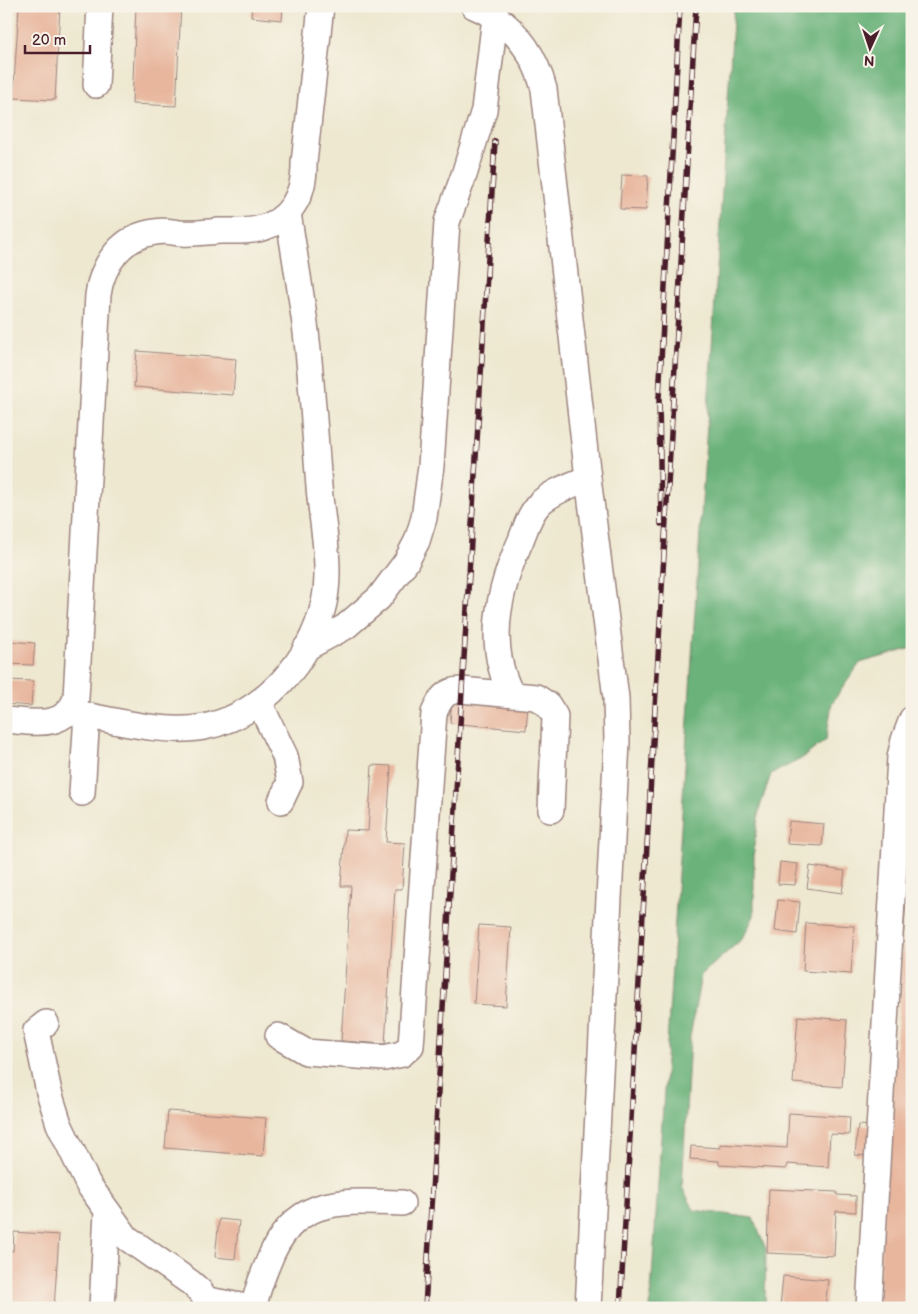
<svg xmlns="http://www.w3.org/2000/svg" width="918" height="1314" font-family="'Balsamiq Sans',sans-serif">
	<style>
		.forest { fill: #6bb27a; stroke: #5a6852 }
		.building { fill: #e8b69d }
		.lines { fill: none; stroke-linecap: round; stroke-linejoin: round }
		.minor-casing { stroke: #9c847e; stroke-width: 28 }
		.minor { stroke: #fff; stroke-width: 25 }
		.rail-casing { stroke: #4a1f2b; stroke-width: 5.5 }
		.rail { stroke: #f7f3e8; stroke-width: 4; stroke-dasharray: 11; stroke-linecap: butt }
	</style>
	<rect width="100%" height="100%" fill="#f7f3e8"/>
	<filter id="ink" filterUnits="userSpaceOnUse"><feTurbulence type="fractalNoise" baseFrequency=".02" numOctaves="2"/><feDisplacementMap in="SourceGraphic" scale="10" xChannelSelector="R" yChannelSelector="G"/><feConvolveMatrix kernelMatrix="1 2 1 2 8 2 1 2 1" color-interpolation-filters="sRGB"/></filter>
	<filter id="wash" filterUnits="userSpaceOnUse"><feTurbulence type="fractalNoise" baseFrequency=".0096" numOctaves="4" result="noise"/><feDisplacementMap in="SourceGraphic" scale="20" xChannelSelector="R" yChannelSelector="G"/><feGaussianBlur stdDeviation="1.12" result="paint"/><feColorMatrix in="noise" values="0 0 0 0 0 0 0 0 0 0 0 0 0 0 0 0 0 1.4 0 .05"/><feComposite in="paint" operator="in"/></filter>
	<g filter="url(#wash)">
		<rect width="100%" height="100%" fill="#eee8d0"/>
		<polygon class="forest" points="734,6 912,6 912,648 860,663 832,703 826,740 801,759 771,774 759,810 754,845 754,916 743,938 701,975 690,1037 682,1187 694,1210 753,1218 766,1249 765,1308 650,1308"/>
		<g id="blocks">
			<g class="building">
				<polygon points="19,6 60,6 55,100 13,98"/>
				<polygon points="136,6 181,6 176,106 132,104"/>
				<polygon points="252,6 283,6 282,20 251,17"/>
				<polygon points="622,175 648,176 646,210 620,209"/>
				<polygon points="137,351 236,359 233,395 134,387"/>
				<polygon points="6,641 35,643 33,665 6,664"/>
				<polygon points="6,680 33,681 31,706 6,704"/>
				<polygon points="452,699 528,706 526,730 450,723"/>
				<polygon points="372,765 391,766 386,842 405,843 402,889 395,889 385,1044 341,1041 351,886 341,886 345,830 368,831"/>
				<polygon points="789,821 824,824 822,846 787,844"/>
				<polygon points="910,844 912,1308 877,1308"/>
				<polygon points="780,862 798,864 795,885 778,884"/>
				<polygon points="810,866 845,871 842,893 807,888"/>
				<polygon points="778,900 800,902 797,934 775,931"/>
				<polygon points="806,923 854,926 851,974 803,971"/>
				<polygon points="479,925 511,927 506,1006 474,1004"/>
				<polygon points="798,1016 847,1020 842,1087 793,1083"/>
				<polygon points="168,1111 266,1118 263,1156 165,1148"/>
				<polygon points="789,1113 850,1117 849,1135 830,1134 828,1167 787,1164 786,1169 719,1165 719,1161 690,1159 691,1146 720,1148 720,1144 787,1148"/>
				<polygon points="858,1125 871,1126 869,1156 855,1155"/>
				<polygon points="769,1189 837,1192 837,1195 856,1196 856,1212 836,1211 834,1256 767,1253"/>
				<polygon points="219,1219 239,1221 235,1259 215,1257"/>
				<polygon points="14,1232 59,1235 54,1308 6,1308 6,1250 13,1251"/>
				<polygon points="783,1276 828,1280 825,1308 780,1308"/>
			</g>
		</g>
	</g>
	<g filter="url(#ink)">
		<use href="#blocks" fill-opacity="0" stroke="#9c847e" stroke-width="1"/>
		<g class="lines">
			<defs>
				<g id="minor">
					<path d="M474,6C512,22 534,51 544,89L588,478L616,698L617,742L588,1308"/>
					<polyline points="96,85 100,6"/>
					<polyline points="306,648 345,627 379,598 406,562 417,541 424,518 431,466 447,222 464,175 484,110 495,17 495,6"/>
					<path d="M512,695C485,646 499,588 521,540C526,527 530,513 540,503C553,491 572,485 588,478"/>
					<polyline points="259,702 285,756 290,782 281,801"/>
					<path d="M69,712C110,719 163,735 204,727C263,715 311,661 324,603C332,566 322,524 319,487C315,435 312,383 306,332C301,292 294,252 288,213"/>
					<path d="M6,720C33,722 65,730 76,698L98,295C102,264 122,236 155,232C164,230 172,232 181,233C194,234 207,232 220,231C232,231 246,232 258,229C290,222 305,194 304,163L321,6"/>
					<polyline points="82,793 87,715"/>
					<polyline points="46,1023 36,1031 49,1092 59,1124 88,1184 127,1238 191,1283 200,1291 212,1308"/>
					<path d="M278,1036L306,1052L384,1058L402,1054L411,1046L434,713C440,699 445,690 461,690L536,697L548,705L555,716L551,810"/>
					<polyline points="208,1300 252,1308"/>
					<polyline points="102,1308 107,1212"/>
					<path d="M254,1308C256,1292 262,1278 268,1263C294,1195 341,1201 402,1203"/>
					<polyline points="869,1308 900,757 904,740 912,719"/>
				</g>
			</defs>
			<use href="#minor" class="minor-casing"/>
			<use href="#minor" class="minor"/>
			<defs>
				<g id="rail">
					<polyline points="661,524 659,398 680,6"/>
					<polyline points="425,1308 495,141"/>
					<polyline points="620,1308 696,6"/>
				</g>
			</defs>
			<use href="#rail" class="rail-casing"/>
			<use href="#rail" class="rail"/>
		</g>
	</g>
	<rect width="918" height="1314" fill="none" stroke="#f7f3e8" stroke-width="25"/>
	<g transform="translate(870 48) rotate(183)" stroke="#f7f3e8" stroke-width="4" paint-order="stroke">
	<path d="M0-4L9 19L0 12L-9 19Z" fill="#4a1f2b"/>
	<text y="-8" font-size="14" font-weight="bold" text-anchor="middle" fill="#4a1f2b">N</text>
	</g>
	<path d="M25 45v8h65v-8" fill="none" stroke="#4a1f2b" stroke-width="2.5"/>
	<text x="32" y="45" font-size="15" fill="#4a1f2b" stroke="#f7f3e8" stroke-width="4" paint-order="stroke">20 m</text>
</svg>
